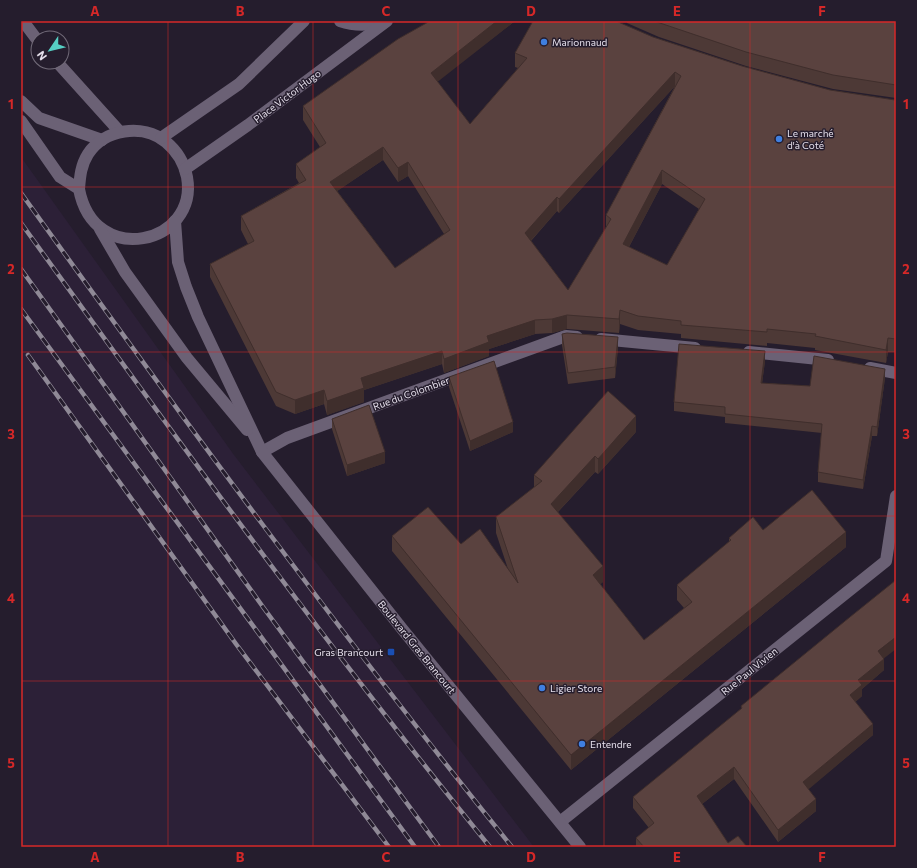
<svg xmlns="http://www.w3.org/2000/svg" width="917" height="868" font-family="Commissioner,sans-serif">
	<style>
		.built { fill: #2c2037 }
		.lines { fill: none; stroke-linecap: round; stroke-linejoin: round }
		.lane { stroke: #6b6175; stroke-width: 12 }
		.street { stroke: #6b6175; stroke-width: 12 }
		.secondary { stroke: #6b6175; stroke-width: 12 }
		.rail-casing { stroke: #8f8996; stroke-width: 4.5 }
		.rail { stroke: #251d2d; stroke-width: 3; stroke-dasharray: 9; stroke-linecap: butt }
		.wall { fill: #4d3936; fill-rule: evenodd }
		.shaded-wall { fill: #3f2e2c }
		.building { fill: #5a423f; stroke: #3f2e2c; fill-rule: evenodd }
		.grid { fill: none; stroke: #d62828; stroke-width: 1; stroke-opacity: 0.55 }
		.shop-dot { fill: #3f7fe0; stroke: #251d2d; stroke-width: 1.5 }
		.transit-dot { fill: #1a4fb4; stroke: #251d2d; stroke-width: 1.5 }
		.labels { text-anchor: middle; stroke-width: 3; stroke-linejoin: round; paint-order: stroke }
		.poi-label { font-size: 10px; fill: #e5dfeb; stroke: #251d2d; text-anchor: start }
		.street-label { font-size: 10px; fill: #e5dfeb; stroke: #251d2d }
		.neatline { fill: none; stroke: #d62828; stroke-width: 1.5 }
		.grid-label { font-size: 13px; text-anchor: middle; font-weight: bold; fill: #d62828 }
	</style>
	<rect width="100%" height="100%" fill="#251d2d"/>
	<polygon class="built" points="21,157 234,455 534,847 21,847"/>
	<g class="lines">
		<g class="lane">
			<polyline points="23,21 38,41"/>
			<polyline points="57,62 120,132"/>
		</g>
		<g class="street">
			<polyline points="601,339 695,348"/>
			<polyline points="749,352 828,360"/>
			<polyline points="870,368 896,373"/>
			<polyline points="262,452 287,438 566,336 577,337"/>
			<polyline points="560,822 886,561 896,496"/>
		</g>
		<g class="secondary">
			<path d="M340,21C354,26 367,26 382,22"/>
			<polyline points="21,101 39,118 102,140"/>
			<path d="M21,121L60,177L79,189C94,269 199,244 187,177C184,162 177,151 166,142C143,123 104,129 88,154C81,165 80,176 79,189"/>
			<polyline points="161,138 239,84 304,21"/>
			<polyline points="185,169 248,125 387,21"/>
			<polyline points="175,221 178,262 186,287 198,317 262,452 403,630 580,847"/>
			<polyline points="100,229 125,272 187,358 247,430"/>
		</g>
		<defs>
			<g id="rail">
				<path d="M21,193C180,415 341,635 512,847"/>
				<path d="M21,223C173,434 326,645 490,847"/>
				<polyline points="21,269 263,607 439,847"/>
				<polyline points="21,309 415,847"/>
				<polyline points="28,355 236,644 389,847"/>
			</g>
		</defs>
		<use href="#rail" class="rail-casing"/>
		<use href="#rail" class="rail"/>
	</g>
	<g class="wall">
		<path d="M430,21H515L437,81L470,124L518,68L515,67V53L653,37L742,66L830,90L895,100L896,99V352H888L886,363L815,350V348L767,343V346L681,338V334L638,330L620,324L619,333L567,329L552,333L535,334L489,349V356L444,373L442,364L364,390V402L327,415L324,404L295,414L276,406L210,277V264L248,244L241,230V216L299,183L296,178V164L320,147L303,120V106ZM675,86L606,215V228L568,290L531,241L557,211L559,213ZM383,160L398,182L408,176L444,234L395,268L337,191ZM662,184L699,209L667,265L629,247Z"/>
		<polygon points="627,21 896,21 896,98 833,89 746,66 659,37 627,23"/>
		<polygon points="562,334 618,348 615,378 568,384 562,345"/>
		<polygon points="765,361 762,383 810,386 885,378 877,436 872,436 863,489 818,482 818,472 822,433 725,423 725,417 674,411 674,402"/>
		<polygon points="449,377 513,432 470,451 449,387"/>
		<polygon points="332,419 385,463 347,476 332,429"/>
		<polygon points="636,432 598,474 595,472 558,512 603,582 600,584 644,640 684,608 677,600 677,585 729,542 729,538 763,530 846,547 571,770 392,551 392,536 461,544 508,569 496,533 496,517 534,488 534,475"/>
		<polygon points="884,658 884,670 862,689 862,696 855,702 873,735 808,789 816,811 778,842 734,779 702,804 728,843 747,847 636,847 636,838 649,828 633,808 633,797 741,710 741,706"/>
	</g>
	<g class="shaded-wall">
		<polygon points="497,21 515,21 431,87 431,73"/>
		<polygon points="675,72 675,86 559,213 559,199"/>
		<polygon points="383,147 383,160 330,196 330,182"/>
		<polygon points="408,162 408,176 398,182 398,168"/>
		<polygon points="662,170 662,184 623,258 623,244"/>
		<polygon points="557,197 557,211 525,247 525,233"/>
		<polygon points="620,310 620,324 619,333 619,319"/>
		<polygon points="567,315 567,329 552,333 552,319"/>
		<polygon points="535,320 535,334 489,349 489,356 444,373 444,359 487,336"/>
		<polygon points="618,337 618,348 615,378 615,367"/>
		<polygon points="888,338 888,352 886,363 886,350"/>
		<polygon points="442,351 442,364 364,390 364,402 327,415 327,401 361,378"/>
		<polygon points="765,351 765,361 761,392 761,383"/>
		<polygon points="885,369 885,378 877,436 877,427"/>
		<polygon points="324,390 324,404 295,414 295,400"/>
		<polygon points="636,416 636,432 598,474 598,459"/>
		<polygon points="513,422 513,432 470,451 470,441"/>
		<polygon points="872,426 872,436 863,489 863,480"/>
		<polygon points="385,452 385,463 347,476 347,465"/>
		<polygon points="595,456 595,472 551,519 551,504"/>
		<polygon points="846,532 846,547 571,770 571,755"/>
		<polygon points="603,566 603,582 593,591 593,575"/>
		<polygon points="896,637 896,649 878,663 878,651"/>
		<polygon points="884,659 884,670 862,689 862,696 850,707 850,695 858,680"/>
		<polygon points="873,724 873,735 803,794 803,782"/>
		<polygon points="734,767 734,779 697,808 697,796"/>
		<polygon points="816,799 816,811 778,842 778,830"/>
	</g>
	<g class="building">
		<path d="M430,21H497L431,73L470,124L527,58L515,53L533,21H616L653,37L742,66L830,90L895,100L896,99V339L888,338L886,350L815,336L816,334L767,329V332L681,325V321L638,316L620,310L619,319L567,315L552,319L535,320L487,336L489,342L444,359L442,351L361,378L364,388L327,401L324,390L295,400L276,392L210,264L254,241L241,216L306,180L296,164L326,143L303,106L398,39ZM675,72L681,76L606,215L611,219L568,290L525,233L557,197L559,199ZM383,147L398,168L408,162L450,230L395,268L330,182ZM662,170L705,199L667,265L623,244Z"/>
		<polygon points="654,21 896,21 896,85 833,75 746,52"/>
		<polygon points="567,333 618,337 615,367 568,373 562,334"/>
		<polygon points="679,344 765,351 761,383 810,386 814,356 885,369 877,427 872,426 863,480 818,472 822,424 725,414 725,407 674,402"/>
		<polygon points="494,361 513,422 470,441 449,377"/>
		<polygon points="608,391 636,416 598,459 595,456 551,504 603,566 593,575 644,640 692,602 677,585 731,540 729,538 753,517 763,530 812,490 846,532 571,755 392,536 428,507 461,544 480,529 518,583 496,517 542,481 534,475"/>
		<polygon points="369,405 385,452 347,465 332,419"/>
		<polygon points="896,580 896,637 878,651 884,659 858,680 862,685 850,695 873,724 803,782 816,799 778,830 734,767 697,796 728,843 738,836 747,847 644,847 636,838 654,823 633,797 742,708 741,706 850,617"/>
	</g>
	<path class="grid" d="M168,21V847M313,21V847M458,21V847M604,21V847M750,21V847M21,187H896M21,352H896M21,516H896M21,681H896"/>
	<g class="shop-dot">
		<circle cx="544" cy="42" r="4"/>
		<circle cx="779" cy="139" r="4"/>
		<circle cx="542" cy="688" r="4"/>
		<circle cx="582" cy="744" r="4"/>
	</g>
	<rect class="transit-dot" x="387" y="648" width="8" height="8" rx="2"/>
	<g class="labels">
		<g class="poi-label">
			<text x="552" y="46">Marionnaud</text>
			<text x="787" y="137">Le marché<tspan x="787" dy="12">d'à Coté</tspan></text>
			<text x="383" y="656" text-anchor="end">Gras Brancourt</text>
			<text x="550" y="692">Ligier Store</text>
			<text x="590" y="748">Entendre</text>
		</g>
		<g class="street-label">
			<text transform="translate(287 96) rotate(-37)" y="4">Place Victor Hugo</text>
			<text transform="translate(411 393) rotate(-20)" y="4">Rue du Colombier</text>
			<text transform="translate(417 647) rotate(51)" y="4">Boulevard Gras Brancourt</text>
			<text transform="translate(749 671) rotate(-39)" y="4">Rue Paul Vivien</text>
		</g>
	</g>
	<rect width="917" height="868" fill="none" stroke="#251d2d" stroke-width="44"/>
	<g transform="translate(50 50) rotate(235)"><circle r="19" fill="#251d2d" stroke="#726b79"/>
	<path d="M0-3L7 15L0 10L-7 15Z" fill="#56cec3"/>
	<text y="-6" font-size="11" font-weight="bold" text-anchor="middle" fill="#e5dfeb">N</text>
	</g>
	<rect x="22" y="22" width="873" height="824" class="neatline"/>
	<g class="grid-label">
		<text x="95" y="16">A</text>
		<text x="240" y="16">B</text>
		<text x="386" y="16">C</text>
		<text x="531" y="16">D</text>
		<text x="677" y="16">E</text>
		<text x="822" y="16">F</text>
		<text x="11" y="109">1</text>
		<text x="906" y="109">1</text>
		<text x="11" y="274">2</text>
		<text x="906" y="274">2</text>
		<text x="11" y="439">3</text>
		<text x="906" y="439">3</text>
		<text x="11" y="603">4</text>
		<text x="906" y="603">4</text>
		<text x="11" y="768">5</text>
		<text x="906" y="768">5</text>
		<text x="95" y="862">A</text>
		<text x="240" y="862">B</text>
		<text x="386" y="862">C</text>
		<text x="531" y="862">D</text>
		<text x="677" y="862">E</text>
		<text x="822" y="862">F</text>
	</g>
</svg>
